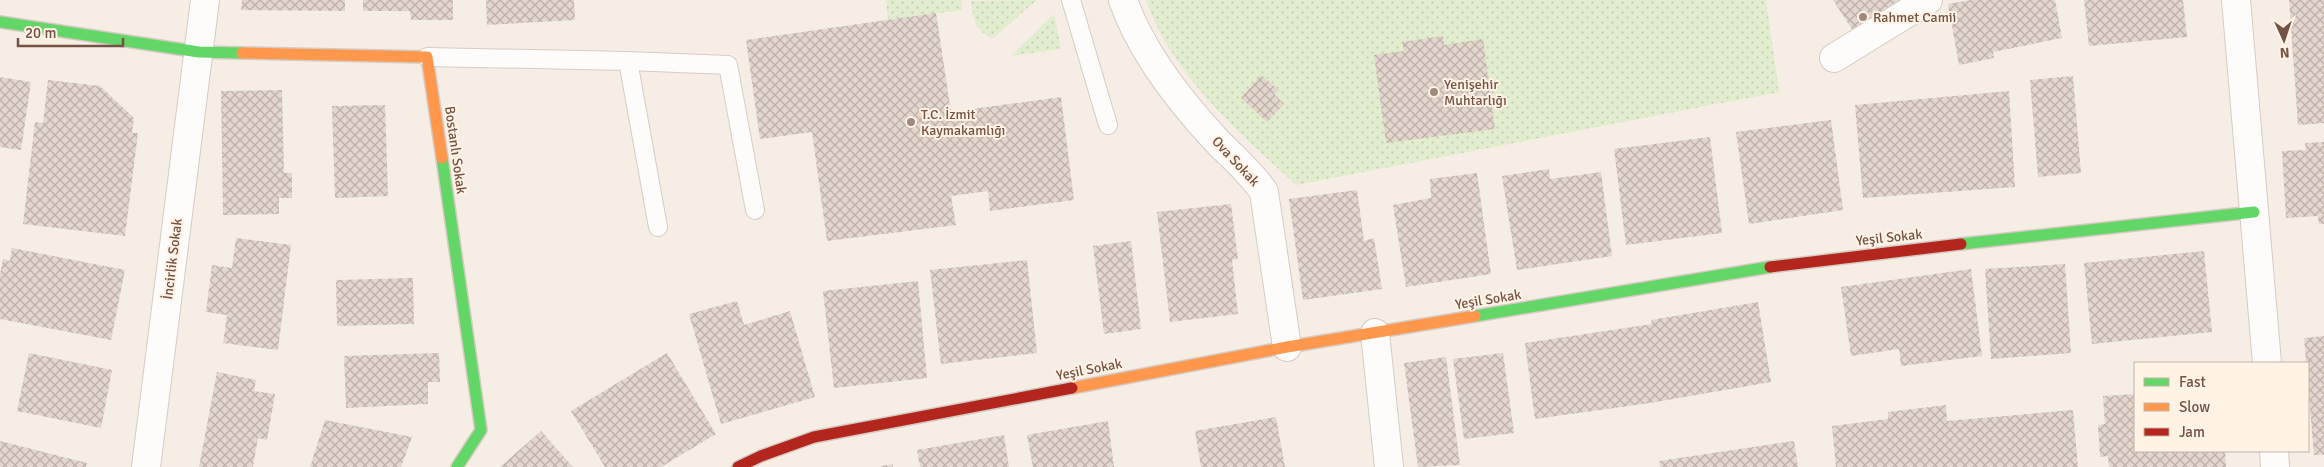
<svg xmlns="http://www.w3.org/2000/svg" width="2324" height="467" font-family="Signika,sans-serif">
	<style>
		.grass { fill: url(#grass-dots) }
		.building { fill: url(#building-cross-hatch) }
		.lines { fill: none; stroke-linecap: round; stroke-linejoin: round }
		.lane-casing { stroke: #d7cbc3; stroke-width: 20 }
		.street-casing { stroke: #d7cbc3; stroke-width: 30 }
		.fast-casing { stroke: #d6cac2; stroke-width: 14 }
		.slow-casing { stroke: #d6cac2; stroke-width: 14 }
		.jam-casing { stroke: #d6cac2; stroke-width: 14 }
		.lane { stroke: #fefcfb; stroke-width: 18 }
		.street { stroke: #fefcfb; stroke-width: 28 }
		.fast { stroke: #63d668; stroke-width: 11 }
		.slow { stroke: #ff974d; stroke-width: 11 }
		.jam { stroke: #b3261e; stroke-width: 11 }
		.poi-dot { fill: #a2897d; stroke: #fff3e5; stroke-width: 2 }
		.labels { text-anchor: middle; stroke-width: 4; stroke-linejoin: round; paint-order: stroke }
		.poi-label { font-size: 14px; fill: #745345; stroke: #fff3e5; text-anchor: start }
		.street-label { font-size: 14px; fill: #745345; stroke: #fff3e5 }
	</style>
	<defs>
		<pattern id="grass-dots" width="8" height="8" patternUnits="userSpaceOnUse" patternTransform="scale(1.25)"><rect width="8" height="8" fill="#e2ecce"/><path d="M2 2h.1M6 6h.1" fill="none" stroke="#c5ccb2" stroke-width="1.8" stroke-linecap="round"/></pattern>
		<pattern id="building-cross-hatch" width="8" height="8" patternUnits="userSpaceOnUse" patternTransform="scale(1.25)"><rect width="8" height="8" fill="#e2d6cd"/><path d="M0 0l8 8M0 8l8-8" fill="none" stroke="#bcb0a8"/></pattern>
	</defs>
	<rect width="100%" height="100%" fill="#f6eee5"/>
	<g class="grass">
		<polygon points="886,0 961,0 962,10 888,20"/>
		<path d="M1037,0L992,39C974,28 974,21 971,1Z"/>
		<path d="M1146,0H1766L1779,92L1296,185C1238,131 1173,77 1146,0Z"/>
		<polygon points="1054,14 1061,49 1011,56"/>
	</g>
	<g class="building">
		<polygon points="242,0 345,0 345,11 241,10"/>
		<polygon points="363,0 453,0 453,20 411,20 410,11 363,11"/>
		<polygon points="486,0 574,0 575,20 487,25"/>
		<polygon points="1833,0 1907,0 1855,34"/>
		<polygon points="1971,0 2055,0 2062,38 1993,52 1994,58 1959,65 1948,4"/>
		<polygon points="2084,0 2183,0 2187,37 2089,46"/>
		<polygon points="2289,0 2324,0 2324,123 2298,125"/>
		<polygon points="936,13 951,112 1061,97 1074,200 990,211 988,191 951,196 956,225 827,241 812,132 760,139 746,40"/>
		<polygon points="1443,36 1444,45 1483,39 1495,129 1386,143 1374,55 1404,51 1402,42"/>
		<polygon points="1261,75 1279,90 1274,94 1284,104 1267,122 1241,98"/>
		<polygon points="2073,76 2081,173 2038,177 2030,80"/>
		<polygon points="0,77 31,82 21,150 0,147"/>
		<polygon points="48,80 100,86 134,118 132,133 138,133 125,236 23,224 35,122 43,123"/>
		<polygon points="282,90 284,173 292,173 292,198 279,198 279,214 223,215 221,91"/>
		<polygon points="2009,91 2015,187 1863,198 1855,105"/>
		<polygon points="385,105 388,196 335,198 332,106"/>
		<polygon points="1831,120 1843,210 1749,224 1736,132"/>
		<polygon points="1710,137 1722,233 1626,245 1614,149"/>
		<polygon points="2324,142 2324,224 2319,224 2318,216 2286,218 2282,151 2306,150 2305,143"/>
		<polygon points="1549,169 1550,179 1601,172 1612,256 1517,270 1502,176"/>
		<polygon points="1477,173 1491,274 1406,287 1393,205 1431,198 1430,179"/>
		<polygon points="1357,190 1364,241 1374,238 1382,289 1303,300 1289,199"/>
		<polygon points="1231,204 1238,259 1232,260 1238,314 1170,322 1157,212"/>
		<polygon points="236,238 291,245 278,350 223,343 227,315 206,312 212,265 232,268"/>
		<polygon points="1131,241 1141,329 1104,334 1093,246"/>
		<polygon points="12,248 125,270 111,340 0,319 0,274 3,259 10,261"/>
		<polygon points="2204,251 2212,332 2092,344 2084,263"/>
		<polygon points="1027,260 1037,353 941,364 930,270"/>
		<polygon points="2065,264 2071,353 1991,359 1985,269"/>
		<polygon points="1971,269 1982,356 1901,366 1899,349 1851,356 1841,287"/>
		<polygon points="413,278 414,324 337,326 336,280"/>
		<polygon points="918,281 927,378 834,388 823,291"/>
		<polygon points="737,301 744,325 790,311 815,397 721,424 689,314"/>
		<polygon points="1758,302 1771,382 1650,403 1535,419 1525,343 1652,324 1651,320"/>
		<polygon points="2324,336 2324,455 2314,455 2304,338"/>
		<polygon points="29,353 112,370 101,428 17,411"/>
		<polygon points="439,353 440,382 428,382 428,404 346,408 344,356"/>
		<polygon points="667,353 716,434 661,467 605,467 571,411"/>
		<polygon points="1503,353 1514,433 1464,439 1453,359"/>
		<polygon points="1446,357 1460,465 1418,467 1404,363"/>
		<polygon points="217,372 256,380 254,391 275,394 267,440 258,438 253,467 199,467"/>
		<polygon points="2135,394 2135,451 2225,451 2226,467 2109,467 2108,456 2100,457 2098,425 2105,424 2103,396"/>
		<polygon points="1946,405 1947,421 2073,410 2078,467 1836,467 1832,426 1888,419 1888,412"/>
		<polygon points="1276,417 1285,467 1201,467 1195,431"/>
		<polygon points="325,420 412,437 401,467 310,467"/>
		<polygon points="1108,421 1114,467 1033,467 1027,435"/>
		<polygon points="541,431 573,467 500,467"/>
		<polygon points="1004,435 1009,467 920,467 917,450"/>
		<polygon points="0,441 87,463 86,467 0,467"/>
		<polygon points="1794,441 1798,467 1660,467 1659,461"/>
		<polygon points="893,464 893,467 881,467 881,466"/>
	</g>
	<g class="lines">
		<defs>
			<g id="lane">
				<polyline points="1071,0 1108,125"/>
				<polyline points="427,57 628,61 658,227"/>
				<polyline points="628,61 728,65 755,210"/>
			</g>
			<g id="street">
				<path d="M1123,0C1141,52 1178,99 1215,139C1231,156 1251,172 1264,192L1287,347"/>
				<polyline points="2236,0 2267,363"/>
				<polyline points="1834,58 1928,0"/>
				<polyline points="1375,333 1389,467"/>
				<polyline points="2274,451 2275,467"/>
				<polyline points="146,467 205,0"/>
			</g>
			<g id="fast">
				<polyline points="0,22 199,52 242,53"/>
				<polyline points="442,158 481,430 457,467"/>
				<polyline points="1961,244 2254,212"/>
				<polyline points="1475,316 1770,267"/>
			</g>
			<g id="slow">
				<polyline points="242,53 427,57 442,158"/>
				<polyline points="1072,388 1287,347 1475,316"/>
			</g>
			<g id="jam">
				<polyline points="1770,267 1961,244"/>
				<polyline points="738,467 761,456 814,437 1072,388"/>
			</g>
		</defs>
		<use href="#lane" class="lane-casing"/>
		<use href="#street" class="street-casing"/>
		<use href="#fast" class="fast-casing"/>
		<use href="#slow" class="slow-casing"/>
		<use href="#jam" class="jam-casing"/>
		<use href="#lane" class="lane"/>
		<use href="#street" class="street"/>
		<use href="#fast" class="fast"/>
		<use href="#slow" class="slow"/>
		<use href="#jam" class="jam"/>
	</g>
	<g class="poi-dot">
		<circle cx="1863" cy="17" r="5"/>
		<circle cx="1434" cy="92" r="5"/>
		<circle cx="911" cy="122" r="5"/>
	</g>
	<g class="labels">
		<g class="poi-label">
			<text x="1873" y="22">Rahmet Camii</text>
			<text x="1444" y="89">Yenişehir<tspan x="1444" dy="16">Muhtarlığı</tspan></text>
			<text x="921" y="119">T.C. İzmit<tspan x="921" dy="16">Kaymakamlığı</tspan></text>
		</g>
		<g class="street-label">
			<text transform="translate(456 150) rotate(82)" y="5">Bostanlı Sokak</text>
			<text transform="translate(1236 161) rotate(47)" y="5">Ova Sokak</text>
			<text transform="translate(1889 237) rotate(-6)" y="5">Yeşil Sokak</text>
			<text transform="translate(172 259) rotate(-83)" y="5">İncirlik Sokak</text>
			<text transform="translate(1488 299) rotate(-9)" y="5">Yeşil Sokak</text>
			<text transform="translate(1089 369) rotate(-11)" y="5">Yeşil Sokak</text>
		</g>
	</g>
	<rect x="2134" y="362" width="175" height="90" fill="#fff3e5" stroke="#c7b3a5"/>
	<rect x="2144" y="378" width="25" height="8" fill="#63d668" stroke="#c7b3a5"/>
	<text x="2179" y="387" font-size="15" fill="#745345">Fast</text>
	<rect x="2144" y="403" width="25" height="8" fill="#ff974d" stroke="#c7b3a5"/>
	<text x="2179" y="412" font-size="15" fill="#745345">Slow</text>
	<rect x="2144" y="428" width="25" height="8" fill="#b3261e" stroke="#c7b3a5"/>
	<text x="2179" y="437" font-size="15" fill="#745345">Jam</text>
	<g transform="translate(2284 40) rotate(177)" stroke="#fff3e5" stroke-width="4" paint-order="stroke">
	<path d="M0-4L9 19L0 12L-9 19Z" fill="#745345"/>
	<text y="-8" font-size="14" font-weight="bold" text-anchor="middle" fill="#745345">N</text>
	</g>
	<path d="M18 38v8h105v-8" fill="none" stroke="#745345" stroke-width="2.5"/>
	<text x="25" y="38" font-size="15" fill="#745345" stroke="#fff3e5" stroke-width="4" paint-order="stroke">20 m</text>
</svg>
